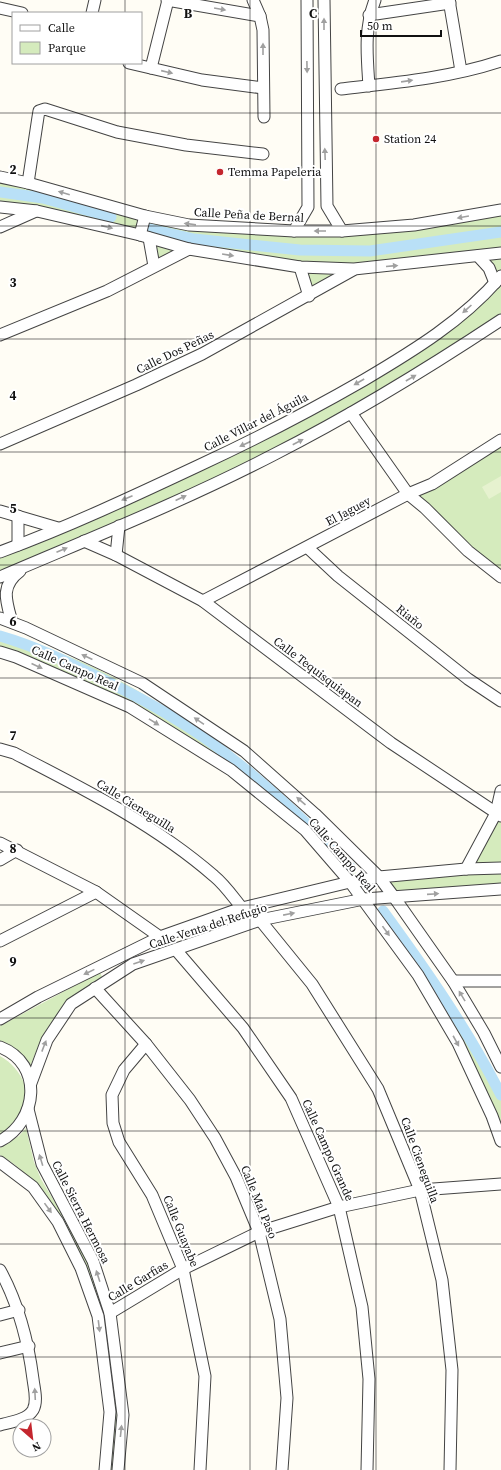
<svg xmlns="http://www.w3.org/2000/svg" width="501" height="1470" font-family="'Source Serif 4',serif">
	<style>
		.green { fill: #d5ebbd }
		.pitch { fill: #e6f2cf }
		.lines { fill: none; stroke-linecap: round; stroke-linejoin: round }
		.canal { stroke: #b9e0f7; stroke-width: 11 }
		.minor-casing { stroke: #444; stroke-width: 13 }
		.minor { stroke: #fff; stroke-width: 11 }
		.oneway { fill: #a0a0a0 }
		.grid { fill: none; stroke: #111; stroke-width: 1; stroke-opacity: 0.55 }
		.poi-dot { fill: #c4262e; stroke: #fff; stroke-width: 1.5 }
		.labels { text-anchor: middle; stroke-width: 4; stroke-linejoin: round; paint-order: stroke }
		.poi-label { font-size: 12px; fill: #111; stroke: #fff; text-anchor: start }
		.street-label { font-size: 12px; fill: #111; stroke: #fff }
		.grid-label { font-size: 13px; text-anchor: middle; font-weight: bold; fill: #111; stroke: #fff; stroke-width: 4; stroke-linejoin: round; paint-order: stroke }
	</style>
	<rect width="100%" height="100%" fill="#fffdf5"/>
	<g class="green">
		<polygon points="0,177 189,225 342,231 501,210 501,320 335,422 0,577 0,552 142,492 409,353 495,283 478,256 354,269 309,296 300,267 189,249 154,266 148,238 0,207"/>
		<polygon points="501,440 501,577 408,494"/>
		<path d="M0,632C26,642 54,650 80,661C156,694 233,754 294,809C316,829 341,849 357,874L356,877L308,830L162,723L0,650Z"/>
		<polygon points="501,816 501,889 394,897 379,877 466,869"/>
		<polygon points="380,909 386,910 463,1019 487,1060 501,1088 501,1131 485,1090 378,912"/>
		<path d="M100,972L102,977C79,991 50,1017 40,1042C36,1051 33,1060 29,1069L0,1043V1026Z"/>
		<path d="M0,1056C22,1068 37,1098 19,1120C13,1126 6,1132 0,1137Z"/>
		<path d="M26,1128L34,1162L41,1179L72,1231L89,1266L105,1313L116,1379L117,1412L112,1470H108C110,1452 112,1434 113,1415C116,1346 96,1278 60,1219C43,1193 28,1171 0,1155V1148L19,1136Z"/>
	</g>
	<polygon class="pitch" points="501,476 501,492 489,499 482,487"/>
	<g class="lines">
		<g class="canal">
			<polyline points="0,192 43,198 111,217"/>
			<polyline points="150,229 194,239 300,250 370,251 501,232"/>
			<path d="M0,636C35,646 68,662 100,678C135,695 170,714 202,736C257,775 305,820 351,868"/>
			<path d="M383,911C426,970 468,1030 501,1095"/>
		</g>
		<defs>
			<g id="minor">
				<polyline points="167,0 260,16"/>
				<polyline points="253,0 260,16 263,30 264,117"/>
				<polyline points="324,0 327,206 342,231"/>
				<polyline points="449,0 461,71"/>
				<polyline points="0,8 22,13"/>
				<polyline points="92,13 95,0"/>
				<polyline points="369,15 450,3"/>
				<polyline points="129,63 202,80 263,88"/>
				<polyline points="151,68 168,0"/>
				<path d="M369,86C367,56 364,28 375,0"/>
				<path d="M341,89C394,83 450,78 501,61"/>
				<polyline points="0,177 28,183 145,216 189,225 294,231 342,231 414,225 501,210"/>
				<polyline points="28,183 38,117 39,111 45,109 117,132 186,145 263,154"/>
				<polyline points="0,207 37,211 140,235 189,249 300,267 354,269 501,253"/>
				<polyline points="0,227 36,211"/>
				<polyline points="294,231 308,207 307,0"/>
				<polyline points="140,235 145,216"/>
				<polyline points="149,238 154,266"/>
				<polyline points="478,256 489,268 495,283"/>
				<polyline points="300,267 309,296"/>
				<polyline points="0,335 107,291 189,249"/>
				<polyline points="351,413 408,494 425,508 468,551 501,577"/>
				<polyline points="0,444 136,385 202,354 353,270"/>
				<polyline points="0,511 58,528"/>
				<polyline points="18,516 18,545"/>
				<polyline points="84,541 116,555 203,601 391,743 501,816"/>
				<polyline points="308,548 338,576 468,679 501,701"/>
				<path d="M0,552C68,527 134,496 200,465C256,439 310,411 364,380C413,351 464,320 501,276"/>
				<polyline points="116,555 119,526"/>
				<path d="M0,577C91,538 184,501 273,455C352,415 427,369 501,320"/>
				<polyline points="203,601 408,494 432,484 501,440"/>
				<polyline points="0,618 26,628 142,683 244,751 315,814 379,877 394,897 453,981 484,1033 501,1067"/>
				<path d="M12,622C6,601 0,586 20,571"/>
				<polyline points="0,652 16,657 130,707 231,770 305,830 350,882 418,975 458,1043 492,1116 501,1141"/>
				<path d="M0,749L14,753C84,789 154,824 214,876C225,885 233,897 242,908"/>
				<polyline points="0,843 96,892 160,937"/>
				<polyline points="0,860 17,850"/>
				<polyline points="466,869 496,813 501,791"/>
				<polyline points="260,920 312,984 378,1089 420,1190 442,1280 452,1370 450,1470"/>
				<polyline points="0,941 96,892"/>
				<polyline points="176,950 243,1028 291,1098 339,1207 362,1307 369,1379 367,1470"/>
				<polyline points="453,981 501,981"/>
				<polyline points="95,988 146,1044 190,1100 215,1138 236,1177 259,1232 280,1319 287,1398 282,1470"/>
				<polyline points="0,1019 38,997 160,937 242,908 350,882 379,877 466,869 501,868"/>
				<polyline points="146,1044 124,1070 112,1095 113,1123 119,1142 152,1195 183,1269 205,1376 200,1470"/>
				<path d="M0,1047C44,1064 38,1121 0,1141"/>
				<polyline points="31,1083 47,1040 71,1004 133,964 260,920 364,899 501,889"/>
				<polyline points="28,1109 42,1164 93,1261 110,1313 123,1415 118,1470"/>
				<polyline points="0,1162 33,1187 58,1222 81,1268 98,1316 110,1412 105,1470"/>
				<path d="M0,1270C19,1305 28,1340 33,1379C34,1388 38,1401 33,1410C27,1420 11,1422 0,1425"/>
				<polyline points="110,1313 183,1269 259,1232 339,1207 420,1190 501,1184"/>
				<polyline points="0,1315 19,1310"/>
				<polyline points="0,1353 29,1346"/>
			</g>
		</defs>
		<use href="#minor" class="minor-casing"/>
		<use href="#minor" class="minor"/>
	</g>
	<defs><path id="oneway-solid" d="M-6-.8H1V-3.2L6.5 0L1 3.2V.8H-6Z"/></defs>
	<g class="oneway">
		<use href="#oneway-solid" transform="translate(220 9) rotate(10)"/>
		<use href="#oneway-solid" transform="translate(324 24) rotate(-90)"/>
		<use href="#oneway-solid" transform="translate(263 49) rotate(-90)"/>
		<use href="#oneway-solid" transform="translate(307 67) rotate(89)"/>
		<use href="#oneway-solid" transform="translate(167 72) rotate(13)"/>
		<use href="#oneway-solid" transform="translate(407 81) rotate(-8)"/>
		<use href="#oneway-solid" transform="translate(325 154) rotate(-92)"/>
		<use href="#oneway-solid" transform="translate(64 193) rotate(-164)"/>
		<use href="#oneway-solid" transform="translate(463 217) rotate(170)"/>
		<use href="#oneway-solid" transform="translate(190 224) rotate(-173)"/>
		<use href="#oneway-solid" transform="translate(107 227) rotate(13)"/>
		<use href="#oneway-solid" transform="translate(320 231) rotate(-180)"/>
		<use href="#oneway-solid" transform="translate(228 255) rotate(9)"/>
		<use href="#oneway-solid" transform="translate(392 266) rotate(-5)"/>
		<use href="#oneway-solid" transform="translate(467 309) rotate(138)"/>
		<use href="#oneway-solid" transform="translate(411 378) rotate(-30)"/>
		<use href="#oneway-solid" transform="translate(359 382) rotate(150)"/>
		<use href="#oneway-solid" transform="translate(298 442) rotate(-28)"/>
		<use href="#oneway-solid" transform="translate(245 444) rotate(155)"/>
		<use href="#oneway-solid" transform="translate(127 498) rotate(157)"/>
		<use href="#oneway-solid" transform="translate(181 498) rotate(-25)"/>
		<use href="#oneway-solid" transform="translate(62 550) rotate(-23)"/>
		<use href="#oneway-solid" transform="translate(87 657) rotate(-155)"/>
		<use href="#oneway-solid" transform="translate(37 666) rotate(24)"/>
		<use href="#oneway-solid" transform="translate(199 721) rotate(-146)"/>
		<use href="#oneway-solid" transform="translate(154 722) rotate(32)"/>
		<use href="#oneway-solid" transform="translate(301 801) rotate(-139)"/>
		<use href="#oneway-solid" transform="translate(433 894) rotate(-4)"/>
		<use href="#oneway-solid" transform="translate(289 914) rotate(-11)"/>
		<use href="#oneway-solid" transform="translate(386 931) rotate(54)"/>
		<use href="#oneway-solid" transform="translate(139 962) rotate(-19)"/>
		<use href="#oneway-solid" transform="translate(89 972) rotate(154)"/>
		<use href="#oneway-solid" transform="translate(462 996) rotate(-121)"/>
		<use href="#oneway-solid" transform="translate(456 1041) rotate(61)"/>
		<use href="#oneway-solid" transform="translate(44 1046) rotate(-69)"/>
		<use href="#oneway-solid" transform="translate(41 1160) rotate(-107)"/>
		<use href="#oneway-solid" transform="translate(48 1208) rotate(54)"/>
		<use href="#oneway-solid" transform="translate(98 1276) rotate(-108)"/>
		<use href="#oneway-solid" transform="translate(99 1326) rotate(83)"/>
		<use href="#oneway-solid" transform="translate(35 1394) rotate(-93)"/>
		<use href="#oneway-solid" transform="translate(121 1431) rotate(-84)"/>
	</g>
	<path class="grid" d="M125,0V13M250,0V1470M376,0V1470M125,63V1470M0,113H501M0,226H501M0,339H501M0,452H501M0,565H501M0,678H501M0,792H501M0,905H501M0,1018H501M0,1131H501M0,1244H501M0,1357H501"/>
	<g class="poi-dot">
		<circle cx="376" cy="139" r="4"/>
		<circle cx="220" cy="172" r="4"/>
	</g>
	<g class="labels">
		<g class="poi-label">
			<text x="384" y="143">Station 24</text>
			<text x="228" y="176">Temma Papeleria</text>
		</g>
		<g class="street-label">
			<text transform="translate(249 215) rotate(3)" y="4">Calle Peña de Bernal</text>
			<text transform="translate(175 352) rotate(-26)" y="4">Calle Dos Peñas</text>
			<text transform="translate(256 422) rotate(-27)" y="4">Calle Villar del Águila</text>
			<text transform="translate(348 511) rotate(-28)" y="4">El Jaguey</text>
			<text transform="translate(410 617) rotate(39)" y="4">Riaño</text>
			<text transform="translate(75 668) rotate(24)" y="4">Calle Campo Real</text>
			<text transform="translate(318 672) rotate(37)" y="4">Calle Tequisquiapan</text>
			<text transform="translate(136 806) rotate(32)" y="4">Calle Cieneguilla</text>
			<text transform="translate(342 855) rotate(49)" y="4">Calle Campo Real</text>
			<text transform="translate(208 926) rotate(-18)" y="4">Calle Venta del Refugio</text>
			<text transform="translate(328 1150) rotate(66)" y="4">Calle Campo Grande</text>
			<text transform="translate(420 1160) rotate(70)" y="4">Calle Cieneguilla</text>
			<text transform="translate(259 1202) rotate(68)" y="4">Calle Mal Paso</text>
			<text transform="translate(81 1212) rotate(63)" y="4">Calle Sierra Hermosa</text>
			<text transform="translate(181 1231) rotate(68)" y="4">Calle Guayabe</text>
			<text transform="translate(138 1281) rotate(-31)" y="4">Calle Garfias</text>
		</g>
	</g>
	<g class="grid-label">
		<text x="188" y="18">B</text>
		<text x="313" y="18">C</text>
		<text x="13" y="174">2</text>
		<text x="13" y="287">3</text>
		<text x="13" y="400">4</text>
		<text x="13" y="513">5</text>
		<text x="13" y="626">6</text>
		<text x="13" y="740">7</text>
		<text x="13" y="853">8</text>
		<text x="13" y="966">9</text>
	</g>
	<rect x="12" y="12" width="130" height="52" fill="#ffffff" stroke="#a0a0a0"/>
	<rect x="20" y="25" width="20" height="6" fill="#ffffff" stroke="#a0a0a0"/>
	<text x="48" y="32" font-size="12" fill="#111111">Calle</text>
	<rect x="20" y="42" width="20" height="12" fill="#d5ebbd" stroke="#a0a0a0"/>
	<text x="48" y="52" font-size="12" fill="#111111">Parque</text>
	<g transform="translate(32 1438) rotate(152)"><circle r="19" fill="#ffffff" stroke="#a0a0a0"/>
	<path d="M0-3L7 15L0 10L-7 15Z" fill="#c4262e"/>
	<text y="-6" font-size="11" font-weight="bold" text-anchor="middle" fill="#111111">N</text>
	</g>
	<path d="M361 30v6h80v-6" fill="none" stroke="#111111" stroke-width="2"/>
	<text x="367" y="30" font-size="12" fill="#111111" stroke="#ffffff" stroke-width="3" paint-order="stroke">50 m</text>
</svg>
